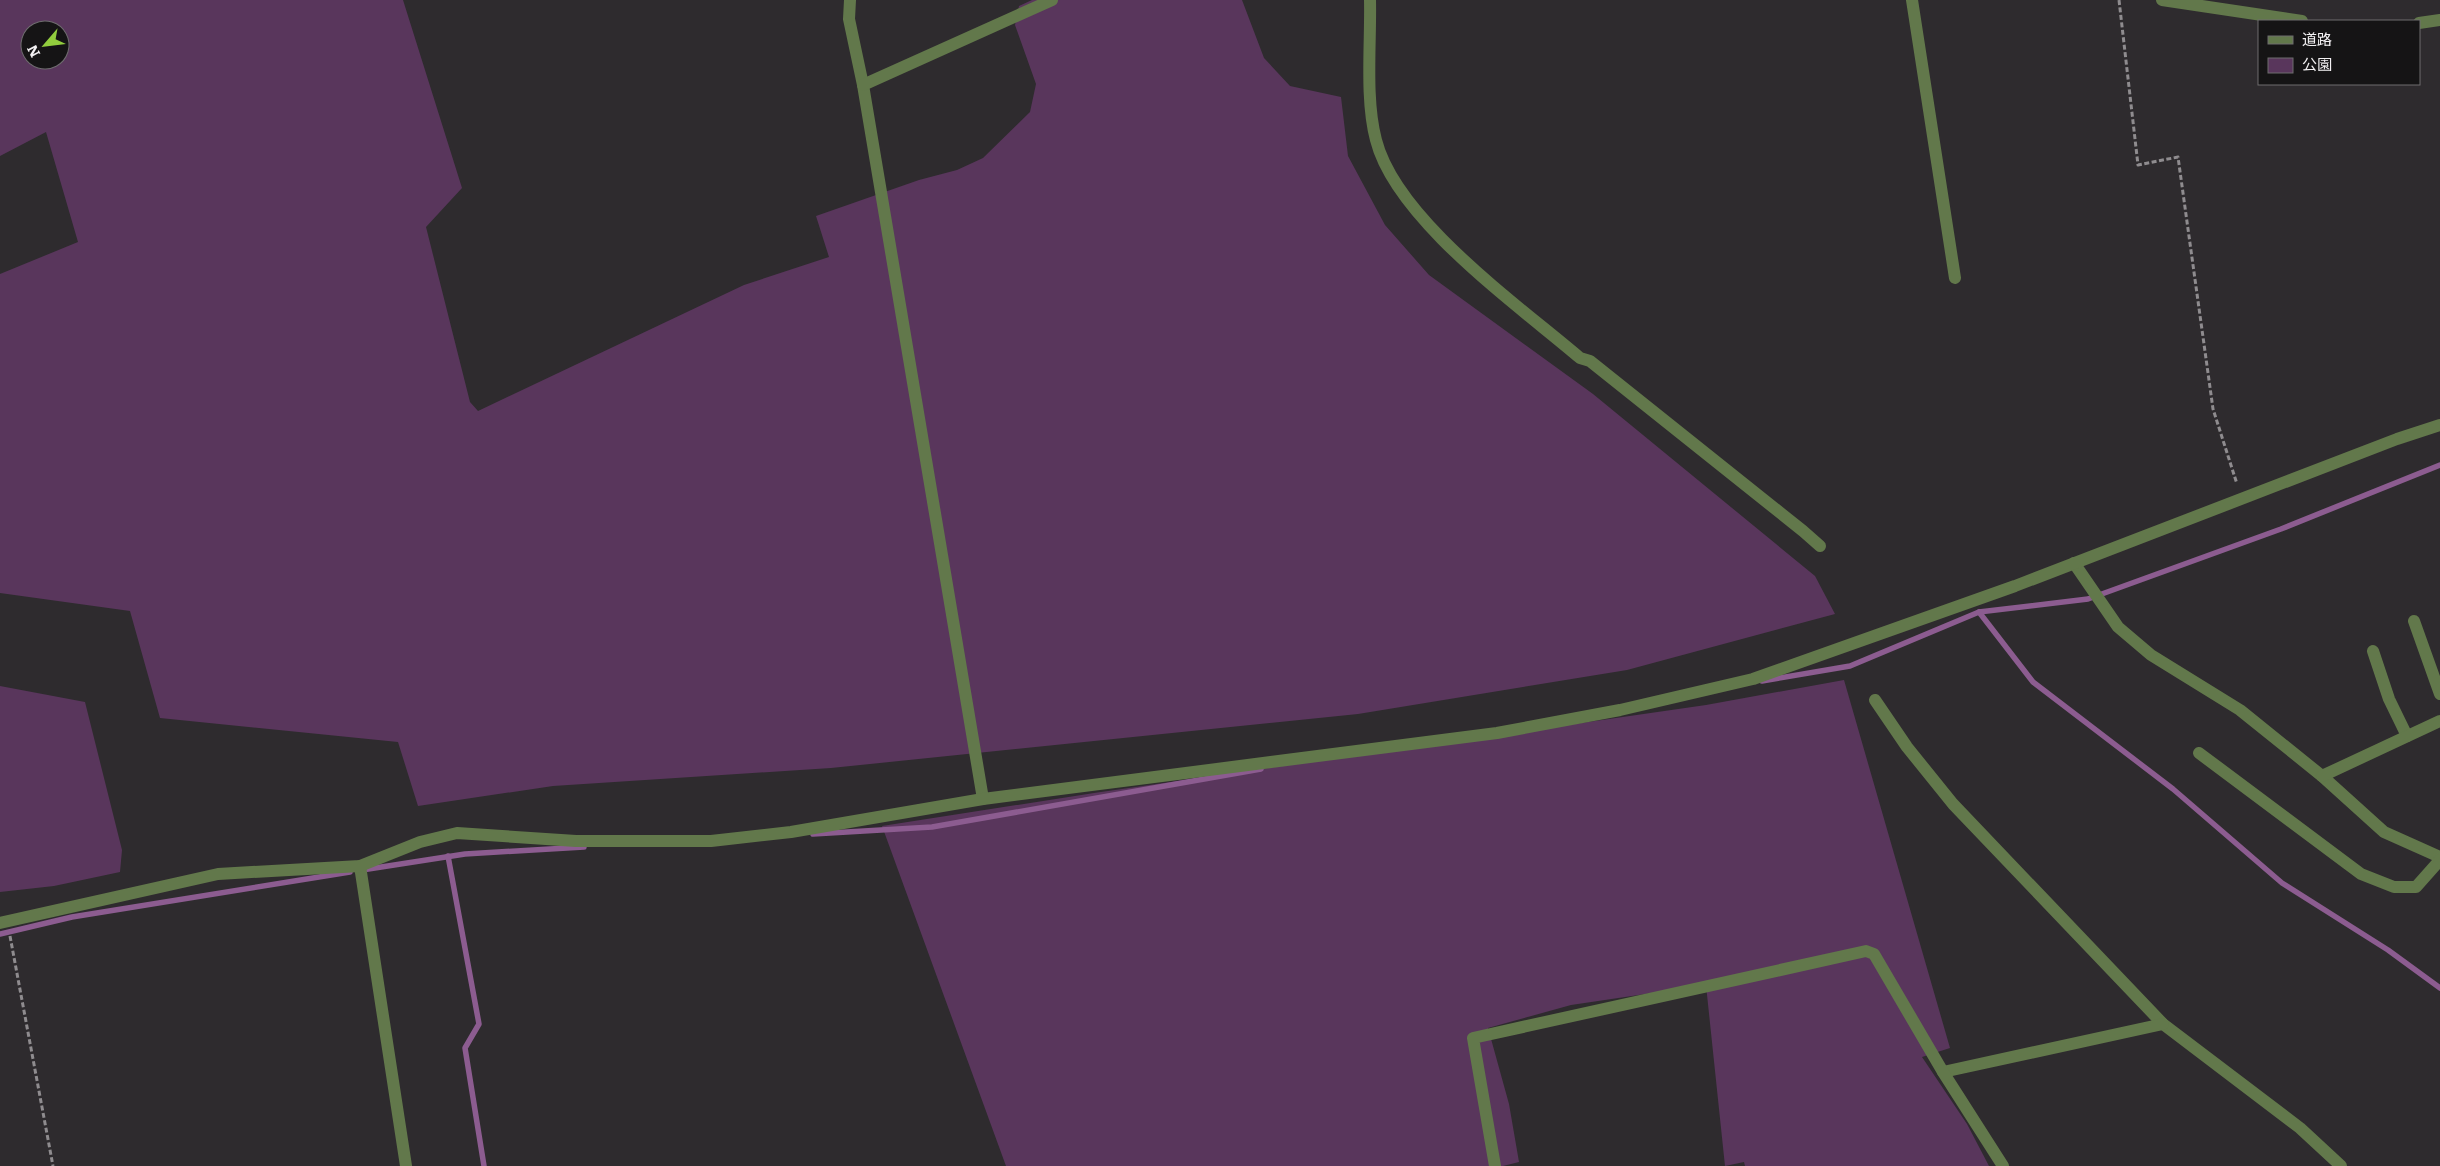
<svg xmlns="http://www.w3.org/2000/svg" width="2440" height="1166" font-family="Literata,'Noto Sans JP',serif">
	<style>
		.green { fill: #59365c; fill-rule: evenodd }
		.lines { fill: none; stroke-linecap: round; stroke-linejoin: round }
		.stream { stroke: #8c5c90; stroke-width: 5.5 }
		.path { stroke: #8f8c8f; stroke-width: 3; stroke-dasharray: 5 2.5; stroke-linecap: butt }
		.minor { stroke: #62784b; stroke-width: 12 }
	</style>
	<rect width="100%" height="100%" fill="#2e2b2e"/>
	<g class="green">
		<path d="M0,0H403L462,188L426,227L470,402L478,411L744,285L829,257L816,216L919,180L957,170L983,158L1030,112L1036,84L1015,25L1019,6L1032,0H1242L1264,58L1290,86L1341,97L1348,156L1385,225L1429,275L1593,394L1815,576L1835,614L1627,670L1358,714L831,768L553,786L418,806L398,742L160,718L130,611L0,593V274L78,242L46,132L0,156ZM30,30H60V60H30Z"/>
		<polygon points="1844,680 1950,1048 1922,1057 1967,1124 1989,1166 1745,1166 1744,1162 1725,1166 1706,985 1571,1005 1488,1028 1509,1104 1519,1162 1503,1166 1006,1166 882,826 1094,793 1706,705"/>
		<polygon points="0,686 85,702 122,850 120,872 54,886 0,892"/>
	</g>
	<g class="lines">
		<g class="stream">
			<polyline points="1979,612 2033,682 2173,789 2282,883 2388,950 2440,988"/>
			<polyline points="1762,681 1850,666 1979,612 2088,599 2281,529 2440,465"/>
			<polyline points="813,834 932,827 1261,769"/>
			<polyline points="448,856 479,1024 465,1048 484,1166"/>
			<polyline points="362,870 465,854 584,847"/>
			<polyline points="0,934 72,917 350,872"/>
		</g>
		<g class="path">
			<polyline points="2119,0 2138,165 2178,157 2213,409 2237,484"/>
			<polyline points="10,936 53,1166"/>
		</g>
		<g class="minor">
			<polyline points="850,0 849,19 863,85 983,799"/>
			<path d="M1370,0C1371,43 1365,99 1376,140C1396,219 1518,305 1580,358L1590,361L1803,531L1820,546"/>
			<polyline points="1912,0 1955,278"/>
			<polyline points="2162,0 2302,21"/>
			<polyline points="2419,23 2440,20"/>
			<polyline points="863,85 1052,0"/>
			<polyline points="2074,563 2118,627 2151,655 2240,710 2322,776 2384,832 2440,857"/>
			<polyline points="2414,621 2440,694"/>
			<polyline points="2373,651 2389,699 2407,736"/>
			<polyline points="1875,700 1907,747 1953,804 2163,1024 2300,1128 2341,1166"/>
			<polyline points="2199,753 2361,874 2394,887 2416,887 2440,860"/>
			<polyline points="2322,776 2440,721"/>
			<polyline points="360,866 406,1166"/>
			<polyline points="0,923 218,874 360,866 420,842 457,833 576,841 711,841 791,832 983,799 1497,733 1620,710 1753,679 2015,586 2397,439 2440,425"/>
			<polyline points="1943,1072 2163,1024"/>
			<polyline points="1495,1166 1473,1038 1866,951 1874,954 1943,1072 2003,1166"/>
		</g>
	</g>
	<rect x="2258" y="20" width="162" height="65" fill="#151415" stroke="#6e6c6e"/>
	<rect x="2268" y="36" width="25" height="8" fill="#62784b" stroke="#6e6c6e"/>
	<text x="2302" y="45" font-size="15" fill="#f3f1f3">道路</text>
	<rect x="2268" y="58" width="25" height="15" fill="#59365c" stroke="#6e6c6e"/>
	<text x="2302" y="70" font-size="15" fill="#f3f1f3">公園</text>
	<g transform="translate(45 45) rotate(242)"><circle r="24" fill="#151415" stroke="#6e6c6e"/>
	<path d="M0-4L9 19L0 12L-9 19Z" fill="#92cd3e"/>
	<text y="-8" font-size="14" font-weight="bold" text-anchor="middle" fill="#f3f1f3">N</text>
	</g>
</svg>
